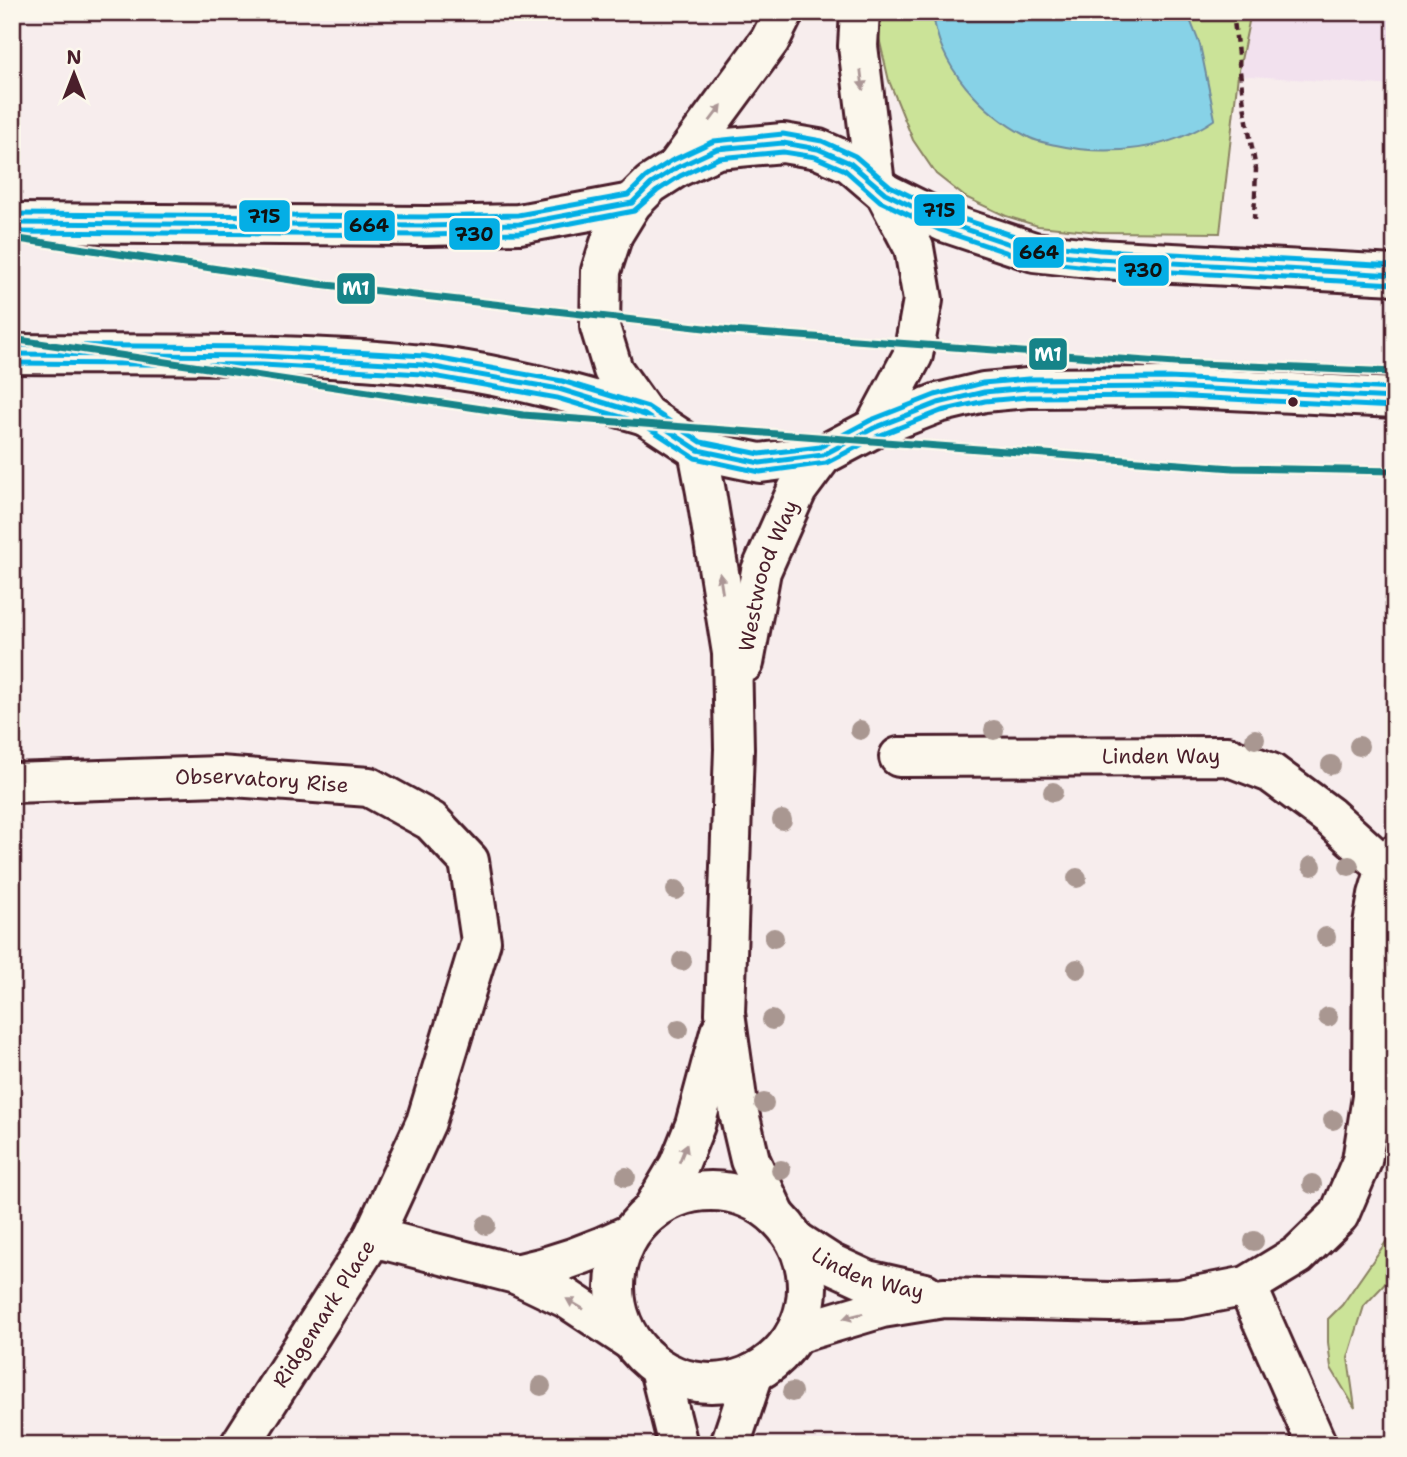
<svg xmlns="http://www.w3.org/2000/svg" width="1407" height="1457" font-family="'Shantell Sans',sans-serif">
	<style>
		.built { fill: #f2e1ee }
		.green { fill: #cbe398; stroke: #8a8162; stroke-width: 2 }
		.water { fill: #87d2e7; stroke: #6f8a9c; stroke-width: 2 }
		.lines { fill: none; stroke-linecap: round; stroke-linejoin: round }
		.minor-casing { stroke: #4a1f2b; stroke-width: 44 }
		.tertiary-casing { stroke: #4a1f2b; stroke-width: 44 }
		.primary-casing { stroke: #4a1f2b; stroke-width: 44 }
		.path { stroke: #4a1f2b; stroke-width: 4.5; stroke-dasharray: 7 5; stroke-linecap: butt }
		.minor { stroke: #fbf7ec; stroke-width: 38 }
		.tertiary { stroke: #fbf7ec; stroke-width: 38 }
		.primary { stroke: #fbf7ec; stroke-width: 38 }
		.bus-1-casing { stroke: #fbf7ec; stroke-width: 10 }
		.bus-2-casing { stroke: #fbf7ec; stroke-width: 10 }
		.bus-3-casing { stroke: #fbf7ec; stroke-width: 10 }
		.bus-1 { stroke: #04aee5; stroke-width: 5 }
		.bus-2 { stroke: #04aee5; stroke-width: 5 }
		.bus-3 { stroke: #04aee5; stroke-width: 5 }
		.metro-1-casing { stroke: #fbf7ec; stroke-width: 12 }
		.metro-1 { stroke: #168388; stroke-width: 7 }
		.tree { fill: #a99791 }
		.oneway { fill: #ab9695 }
		.bus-dot { fill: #4a1f2b; stroke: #fbf7ec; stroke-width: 2.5 }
		.labels { text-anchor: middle; stroke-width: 5; stroke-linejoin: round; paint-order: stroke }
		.street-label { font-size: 21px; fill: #4a1f2b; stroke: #fbf7ec }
		.line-badge { stroke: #fbf7ec; stroke-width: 2.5 }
		.badge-label { font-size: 19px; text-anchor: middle; font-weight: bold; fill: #fff }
		.pale-badge-label { font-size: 19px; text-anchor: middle; font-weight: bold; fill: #111 }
	</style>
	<rect width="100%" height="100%" fill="#f7eded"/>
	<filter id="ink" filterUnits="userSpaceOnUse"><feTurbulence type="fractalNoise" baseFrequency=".0143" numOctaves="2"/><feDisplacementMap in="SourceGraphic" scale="14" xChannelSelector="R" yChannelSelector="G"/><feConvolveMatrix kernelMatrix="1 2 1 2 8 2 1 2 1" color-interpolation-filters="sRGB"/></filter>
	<g filter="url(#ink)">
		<polygon class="built" points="1251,12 1395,12 1395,86 1238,75"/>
		<g class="green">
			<polygon points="879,12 1251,12 1238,75 1220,233 1099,232 1038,226 1006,216 965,197 936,174 913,140 889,81 876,25"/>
			<polygon points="1395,1229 1395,1273 1364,1306 1348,1358 1355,1408 1331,1368 1328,1342 1328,1319 1342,1305"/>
		</g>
		<path class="water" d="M933,12H1187L1200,45L1215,119C1171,150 1108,157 1056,145C1048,143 1038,142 1030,138C983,114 938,67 933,12Z"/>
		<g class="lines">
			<defs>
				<g id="minor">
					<path id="s1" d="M899,757L1227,756L1271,773L1329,816L1386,868"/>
					<path id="s2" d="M12,783L219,776L369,787L431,821L469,861L481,941L426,1122L373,1237"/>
					<path id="s3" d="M796,1241L830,1263L867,1280L925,1293"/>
					<path d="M516,1274C557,1265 593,1252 630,1234"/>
					<polyline points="1247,1286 1317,1445"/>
					<polyline points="795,1334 882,1308 944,1298 1111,1302 1180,1299 1247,1286 1298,1255 1339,1215 1362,1161 1372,1097 1373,924 1378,895 1386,868 1395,854"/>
					<path id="s4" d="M240,1445L373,1237L516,1274L566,1298L631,1341"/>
				</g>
				<g id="tertiary">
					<polyline points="860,12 858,46 875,184"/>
					<polyline points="676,168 770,40 784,12"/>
					<polyline points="698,450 706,492 732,653 734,749 725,1013 739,1113 750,1160 776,1216"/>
					<path id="s5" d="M744,663L761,571L797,490L823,455"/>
					<circle cx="711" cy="1287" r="96"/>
					<polyline points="651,1212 679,1165 695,1125 720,1032"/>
					<polyline points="659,1369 678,1445"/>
					<polyline points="730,1445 754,1373"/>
				</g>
				<g id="primary">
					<polyline points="885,193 944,222 1034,252 1098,259 1395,275"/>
					<polyline points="12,223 427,226 519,224 632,203"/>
					<path d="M12,354C149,355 286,351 422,365C498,373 572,393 645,415"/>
					<polyline points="874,428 913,355 923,300 914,248 885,193 850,163 818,149 783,143 717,149 676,168 651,184 632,203 613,234 601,271 600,327 613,370 645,415 698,450 760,463 823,455 874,428 938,403 984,392 1028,388 1169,387 1395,398"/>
				</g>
			</defs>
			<use href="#minor" class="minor-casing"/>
			<use href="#tertiary" class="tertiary-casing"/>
			<use href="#primary" class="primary-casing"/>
			<polyline class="path" points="1233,12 1244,105 1256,169 1254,220"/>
			<use href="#minor" class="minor"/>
			<use href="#tertiary" class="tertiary"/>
			<use href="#primary" class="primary"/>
			<defs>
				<g id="bus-1">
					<polyline points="12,223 427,226 519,224 632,203 651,184 676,168 717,149 783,143 818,149 850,163 885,193 944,222 1034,252 1098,259 1395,275"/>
					<polyline points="12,354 263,356 423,365 559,389 645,415 698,450 760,463 823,455 874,428 938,403 984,392 1028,388 1169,387 1395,398"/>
				</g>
				<g id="bus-2">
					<polyline points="12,232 427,235 520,233 634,211 657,191 680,176 719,158 783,152 815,157 845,170 880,201 940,230 1032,261 1098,268 1395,284"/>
					<polyline points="12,363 263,365 422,374 557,398 641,423 695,458 760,472 826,463 878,436 941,411 985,401 1028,397 1169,396 1395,407"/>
				</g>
				<g id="bus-3">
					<polyline points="12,214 427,217 518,215 628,195 646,177 671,161 714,141 783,134 822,141 855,156 890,186 947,214 1036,243 1099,250 1395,266"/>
					<polyline points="12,345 263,347 425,356 562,381 648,407 701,442 760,454 820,447 871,420 935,395 983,383 1028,379 1169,378 1395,389"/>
				</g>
			</defs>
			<use href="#bus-1" class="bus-1-casing"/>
			<use href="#bus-2" class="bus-2-casing"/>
			<use href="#bus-3" class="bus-3-casing"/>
			<use href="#bus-1" class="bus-1"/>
			<use href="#bus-2" class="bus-2"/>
			<use href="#bus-3" class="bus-3"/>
			<defs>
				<g id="metro-1">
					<polyline points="12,238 318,284 731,331 1175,363 1395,372"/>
					<polyline points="12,339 523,415 1233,468 1395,471"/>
				</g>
			</defs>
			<use href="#metro-1" class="metro-1-casing"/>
			<use href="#metro-1" class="metro-1"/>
		</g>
		<g class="tree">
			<circle cx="860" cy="730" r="10"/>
			<circle cx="994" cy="730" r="10"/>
			<circle cx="1255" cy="739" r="10"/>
			<circle cx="1359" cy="746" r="10"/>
			<circle cx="1331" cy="765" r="10"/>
			<circle cx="1053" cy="792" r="10"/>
			<circle cx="782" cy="820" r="10"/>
			<circle cx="1312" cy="866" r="10"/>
			<circle cx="1349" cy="866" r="10"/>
			<circle cx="1077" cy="878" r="10"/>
			<circle cx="676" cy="890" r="10"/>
			<circle cx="1326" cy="937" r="10"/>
			<circle cx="774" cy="938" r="10"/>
			<circle cx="682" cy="961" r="10"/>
			<circle cx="1077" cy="969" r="10"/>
			<circle cx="1328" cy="1017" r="10"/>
			<circle cx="772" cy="1020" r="10"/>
			<circle cx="679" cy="1029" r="10"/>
			<circle cx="764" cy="1103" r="10"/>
			<circle cx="1333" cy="1120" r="10"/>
			<circle cx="781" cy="1170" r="10"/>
			<circle cx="626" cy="1177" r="10"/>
			<circle cx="1312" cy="1184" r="10"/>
			<circle cx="486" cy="1225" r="10"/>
			<circle cx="1254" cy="1241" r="10"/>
			<circle cx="541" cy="1386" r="10"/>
			<circle cx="792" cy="1392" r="10"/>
		</g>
		<defs><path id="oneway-solid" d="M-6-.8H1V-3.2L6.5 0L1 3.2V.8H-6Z" transform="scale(1.75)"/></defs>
		<g class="oneway">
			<use href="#oneway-solid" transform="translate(862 80) rotate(83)"/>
			<use href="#oneway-solid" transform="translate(716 113) rotate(-53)"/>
			<use href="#oneway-solid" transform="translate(721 583) rotate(-99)"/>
			<use href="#oneway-solid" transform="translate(683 1153) rotate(-68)"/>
			<use href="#oneway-solid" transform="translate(575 1304) rotate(-149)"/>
			<use href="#oneway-solid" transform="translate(853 1316) rotate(165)"/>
		</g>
	</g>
	<circle class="bus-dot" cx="1293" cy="402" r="6"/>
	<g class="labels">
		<g class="street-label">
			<text dy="7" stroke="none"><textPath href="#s5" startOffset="91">Westwood Way</textPath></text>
			<text dy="7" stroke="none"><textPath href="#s1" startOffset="262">Linden Way</textPath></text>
			<text dy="7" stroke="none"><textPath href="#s2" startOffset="250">Observatory Rise</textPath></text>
			<text dy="7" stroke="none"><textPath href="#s3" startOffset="80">Linden Way</textPath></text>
			<text dy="7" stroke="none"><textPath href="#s4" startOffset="156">Ridgemark Place</textPath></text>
		</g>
	</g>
	<g class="line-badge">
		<rect x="913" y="193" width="53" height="34" rx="7" fill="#04aee5"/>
		<rect x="238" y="199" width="53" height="34" rx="7" fill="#04aee5"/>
		<rect x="343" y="209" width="53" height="33" rx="7" fill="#04aee5"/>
		<rect x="448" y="217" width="53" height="34" rx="7" fill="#04aee5"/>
		<rect x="1012" y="236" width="53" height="33" rx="7" fill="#04aee5"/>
		<rect x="1117" y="254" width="53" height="33" rx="7" fill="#04aee5"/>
		<rect x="336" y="272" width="40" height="33" rx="7" fill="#168388"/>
		<rect x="1028" y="337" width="40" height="34" rx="7" fill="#168388"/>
	</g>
	<g class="badge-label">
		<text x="356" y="295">M1</text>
		<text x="1048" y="361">M1</text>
	</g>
	<g class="pale-badge-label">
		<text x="939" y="217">715</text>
		<text x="264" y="223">715</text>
		<text x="369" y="232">664</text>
		<text x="474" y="241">730</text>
		<text x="1039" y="259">664</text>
		<text x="1143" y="277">730</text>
	</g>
	<rect width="1407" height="1457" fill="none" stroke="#fbf7ec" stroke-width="42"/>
	<rect x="21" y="21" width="1365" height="1415" fill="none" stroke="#4a1f2b" stroke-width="2.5" filter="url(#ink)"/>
	<g transform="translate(74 74)" stroke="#fbf7ec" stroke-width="5" paint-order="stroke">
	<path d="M0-5L12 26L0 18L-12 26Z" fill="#4a1f2b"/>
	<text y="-10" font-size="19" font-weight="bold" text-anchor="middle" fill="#4a1f2b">N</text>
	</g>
</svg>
